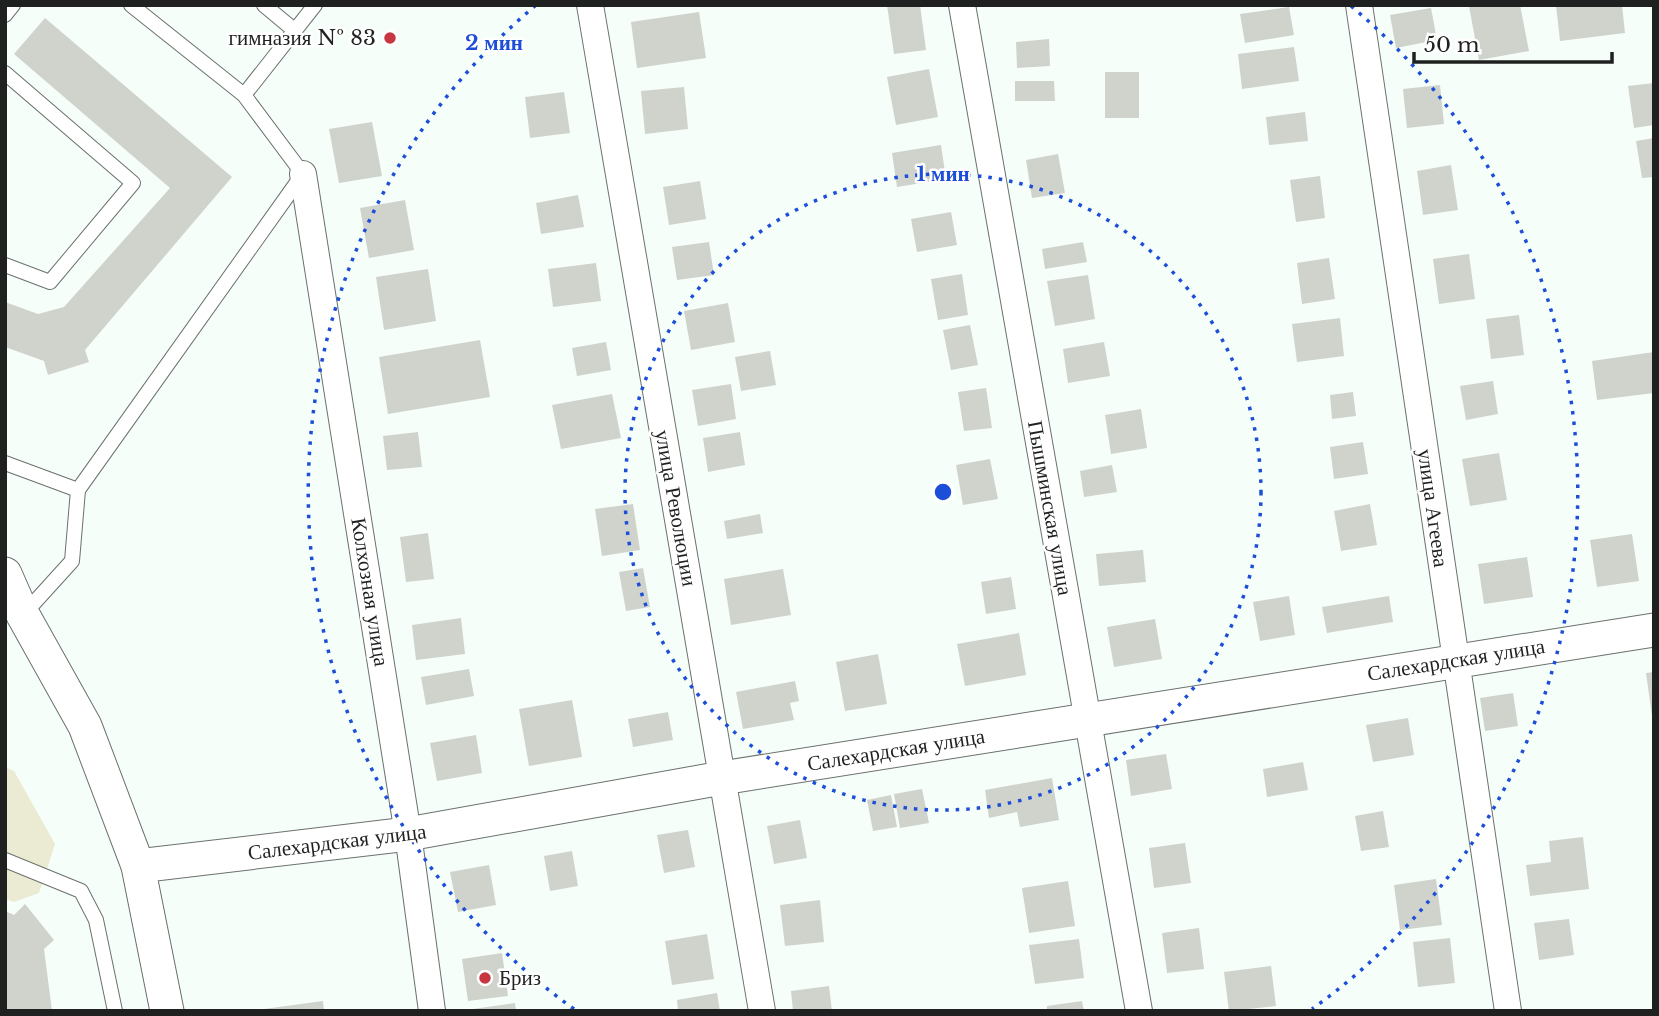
<svg xmlns="http://www.w3.org/2000/svg" width="1659" height="1016" font-family="'Libre Baskerville',serif">
	<style>
		.green { fill: #ebead3 }
		.building { fill: #cfd3cc }
		.lines { fill: none; stroke-linecap: round; stroke-linejoin: round }
		.service-casing { stroke: #6b716d; stroke-width: 16 }
		.minor-casing { stroke: #6b716d; stroke-width: 28 }
		.tertiary-casing { stroke: #6b716d; stroke-width: 35 }
		.service { stroke: #fff; stroke-width: 14 }
		.minor { stroke: #fff; stroke-width: 26 }
		.tertiary { stroke: #fff; stroke-width: 33 }
		.ring { fill: none; stroke: #1d4ed8; stroke-width: 3.5; stroke-dasharray: 3.5 7 }
		.poi-dot { fill: #c73742; stroke: #fff; stroke-width: 2.5 }
		.labels { text-anchor: middle; stroke-width: 5; stroke-linejoin: round; paint-order: stroke }
		.poi-label { font-size: 21px; fill: #1f2120; stroke: #fff; text-anchor: end }
		.street-label { font-size: 21px; fill: #1f2120; stroke: #fff }
		.centre { fill: #1d4ed8; stroke: #fff; stroke-width: 3.5 }
		.ring-label { font-size: 21px; text-anchor: middle; font-weight: bold; fill: #1d4ed8; stroke: #fff; stroke-width: 5; stroke-linejoin: round; paint-order: stroke }
	</style>
	<rect width="100%" height="100%" fill="#f6fefa"/>
	<polygon class="green" points="5,767 14,771 55,844 39,893 14,902 5,899"/>
	<g class="building">
		<polygon points="887,5 920,5 926,50 894,54"/>
		<polygon points="1520,5 1529,51 1479,60 1469,6"/>
		<polygon points="1556,5 1622,5 1625,33 1560,41"/>
		<polygon points="1289,7 1294,35 1245,43 1240,14"/>
		<polygon points="1431,8 1437,40 1396,48 1390,15"/>
		<polygon points="699,12 706,58 637,68 631,22"/>
		<polygon points="45,18 232,177 85,350 89,362 48,375 44,361 5,347 5,302 38,314 64,307 170,188 14,54"/>
		<polygon points="1049,39 1050,66 1017,68 1016,42"/>
		<polygon points="1294,47 1299,81 1242,89 1238,54"/>
		<polygon points="929,69 938,117 896,125 887,77"/>
		<rect x="1105" y="72" width="34" height="46"/>
		<polygon points="1015,81 1054,81 1055,101 1015,101"/>
		<polygon points="1654,83 1654,125 1634,128 1628,86"/>
		<polygon points="1440,85 1444,124 1407,128 1403,89"/>
		<polygon points="684,87 688,129 645,134 641,91"/>
		<polygon points="564,92 570,133 530,138 525,97"/>
		<polygon points="1305,112 1308,141 1269,145 1266,117"/>
		<polygon points="372,122 382,176 339,183 329,129"/>
		<polygon points="1654,138 1654,177 1642,178 1636,141"/>
		<polygon points="941,145 946,179 897,187 892,153"/>
		<polygon points="1058,154 1065,193 1032,198 1026,160"/>
		<polygon points="1451,165 1458,210 1423,215 1417,171"/>
		<polygon points="1320,176 1325,218 1296,222 1290,180"/>
		<polygon points="700,181 706,219 669,225 663,187"/>
		<polygon points="578,195 584,227 541,234 536,203"/>
		<polygon points="405,200 414,250 369,258 360,208"/>
		<polygon points="951,212 957,245 917,252 911,219"/>
		<polygon points="709,242 714,275 677,280 672,247"/>
		<polygon points="1083,242 1087,262 1045,269 1042,249"/>
		<polygon points="1469,254 1475,299 1439,304 1433,259"/>
		<polygon points="1329,258 1335,299 1302,304 1297,263"/>
		<polygon points="596,263 601,301 553,307 548,269"/>
		<polygon points="428,269 436,321 384,330 376,277"/>
		<polygon points="962,274 968,315 938,320 931,279"/>
		<polygon points="1088,275 1095,319 1055,326 1047,281"/>
		<polygon points="728,303 735,342 691,350 684,311"/>
		<polygon points="1519,315 1524,355 1491,359 1486,319"/>
		<polygon points="1340,318 1344,356 1297,362 1292,324"/>
		<polygon points="970,325 978,365 951,370 943,330"/>
		<polygon points="480,340 490,397 388,414 379,357"/>
		<polygon points="606,342 611,370 577,376 572,348"/>
		<polygon points="1104,342 1110,376 1068,383 1063,349"/>
		<polygon points="770,351 776,385 741,391 735,357"/>
		<polygon points="1654,352 1654,393 1597,400 1592,361"/>
		<polygon points="1493,381 1498,414 1466,420 1460,386"/>
		<polygon points="731,384 736,419 698,426 692,390"/>
		<polygon points="986,388 992,428 964,431 958,392"/>
		<polygon points="1353,392 1356,416 1332,419 1330,395"/>
		<polygon points="612,394 621,438 561,449 552,405"/>
		<polygon points="1141,409 1147,448 1111,454 1105,415"/>
		<polygon points="418,432 422,467 387,470 383,436"/>
		<polygon points="740,432 745,465 708,472 703,438"/>
		<polygon points="1363,442 1368,474 1334,479 1330,447"/>
		<polygon points="1499,453 1507,500 1470,506 1462,459"/>
		<polygon points="990,459 998,499 963,505 956,465"/>
		<polygon points="1112,465 1117,492 1084,497 1080,471"/>
		<polygon points="633,504 640,550 602,556 595,509"/>
		<polygon points="1370,504 1377,545 1341,551 1334,511"/>
		<polygon points="760,514 763,533 727,539 724,521"/>
		<polygon points="428,533 434,579 406,582 400,537"/>
		<polygon points="1632,534 1639,581 1597,587 1590,540"/>
		<polygon points="1143,550 1146,582 1099,586 1096,554"/>
		<polygon points="1527,557 1533,597 1484,604 1478,564"/>
		<polygon points="643,568 650,607 626,611 619,572"/>
		<polygon points="783,569 791,615 731,625 724,579"/>
		<polygon points="1011,577 1016,609 986,614 981,582"/>
		<polygon points="1289,596 1295,635 1260,641 1253,602"/>
		<polygon points="1389,596 1393,622 1327,633 1322,607"/>
		<polygon points="461,618 465,654 416,660 412,625"/>
		<polygon points="1155,619 1162,659 1114,667 1107,627"/>
		<polygon points="1019,633 1026,675 965,686 957,644"/>
		<polygon points="878,654 887,704 845,711 836,662"/>
		<polygon points="469,669 474,696 426,705 421,677"/>
		<polygon points="1654,672 1654,716 1652,716 1646,673"/>
		<polygon points="795,681 799,701 790,703 794,720 743,729 736,692"/>
		<polygon points="1513,693 1518,726 1485,731 1480,698"/>
		<polygon points="572,700 582,757 529,766 519,709"/>
		<polygon points="668,712 673,740 633,747 628,719"/>
		<polygon points="1408,718 1414,755 1373,762 1366,725"/>
		<polygon points="476,735 482,773 437,781 430,743"/>
		<polygon points="1166,754 1172,789 1131,796 1126,760"/>
		<polygon points="1303,762 1308,790 1267,797 1263,769"/>
		<polygon points="1052,778 1059,820 1020,827 1017,812 989,818 985,790"/>
		<polygon points="922,789 929,823 900,828 894,794"/>
		<polygon points="891,795 897,827 873,831 867,800"/>
		<polygon points="1383,811 1389,847 1361,851 1355,816"/>
		<polygon points="800,820 807,858 774,864 767,826"/>
		<polygon points="688,830 695,867 664,873 657,835"/>
		<polygon points="1583,837 1589,889 1530,896 1526,865 1551,862 1549,841"/>
		<polygon points="1185,843 1191,883 1154,888 1149,848"/>
		<polygon points="572,851 578,886 550,891 544,856"/>
		<polygon points="489,865 496,905 458,912 450,872"/>
		<polygon points="1436,879 1442,925 1400,930 1394,885"/>
		<polygon points="1068,881 1075,926 1029,933 1022,888"/>
		<polygon points="820,900 824,942 785,946 780,905"/>
		<polygon points="25,904 54,940 44,949 52,1011 5,1011 5,911 14,915"/>
		<polygon points="1569,919 1574,955 1539,960 1534,923"/>
		<polygon points="1199,928 1204,969 1167,973 1162,933"/>
		<polygon points="707,934 714,979 672,985 665,941"/>
		<polygon points="1450,938 1455,983 1418,987 1413,942"/>
		<polygon points="1079,939 1084,978 1035,984 1029,945"/>
		<polygon points="502,953 508,996 468,1001 462,959"/>
		<polygon points="1271,966 1276,1006 1229,1011 1224,972"/>
		<polygon points="829,986 832,1011 793,1011 791,991"/>
		<polygon points="717,993 720,1011 678,1011 677,1000"/>
		<polygon points="323,1001 324,1011 264,1011 264,1009"/>
		<polygon points="1082,1001 1084,1011 1047,1011 1047,1006"/>
		<polygon points="515,1003 516,1011 473,1011 473,1009"/>
	</g>
	<g class="lines">
		<defs>
			<g id="service">
				<polyline points="264,5 294,30"/>
				<polyline points="5,15 13,5"/>
				<polyline points="5,73 133,183 50,282 5,265"/>
				<polyline points="244,95 315,5"/>
				<polyline points="5,463 78,490"/>
				<polyline points="23,615 72,561 78,490 303,174 244,95 131,5"/>
				<polyline points="5,860 81,891 96,920 115,1011"/>
			</g>
			<g id="minor">
				<polyline points="590,5 762,1011"/>
				<polyline points="962,5 1139,1011"/>
				<polyline points="1359,5 1508,1011"/>
				<polyline points="303,174 408,834 432,1011"/>
			</g>
			<g id="tertiary">
				<polyline points="5,574 23,615 85,726 138,866 167,1011"/>
				<polyline points="138,866 408,834 722,778 1654,630"/>
			</g>
		</defs>
		<use href="#service" class="service-casing"/>
		<use href="#minor" class="minor-casing"/>
		<use href="#tertiary" class="tertiary-casing"/>
		<use href="#service" class="service"/>
		<use href="#minor" class="minor"/>
		<use href="#tertiary" class="tertiary"/>
	</g>
	<g class="ring">
		<circle cx="943" cy="492" r="318"/>
		<path d="M574 1009A635 635 0 0 1 535 6M1351 6A635 635 0 0 1 1312 1009"/>
	</g>
	<g class="poi-dot">
		<circle cx="390" cy="38" r="7"/>
		<circle cx="485" cy="978" r="7"/>
	</g>
	<g class="labels">
		<g class="poi-label">
			<text x="376" y="45">гимназия № 83</text>
			<text x="499" y="985" text-anchor="start">Бриз</text>
		</g>
		<g class="street-label">
			<text transform="translate(676 508) rotate(80)" y="7">улица Революции</text>
			<text transform="translate(1050 508) rotate(80)" y="7">Пышминская улица</text>
			<text transform="translate(1433 508) rotate(82)" y="7">улица Агеева</text>
			<text transform="translate(370 592) rotate(81)" y="7">Колхозная улица</text>
			<text transform="translate(1456 660) rotate(-9)" y="7">Салехардская улица</text>
			<text transform="translate(896 750) rotate(-9)" y="7">Салехардская улица</text>
			<text transform="translate(337 842) rotate(-7)" y="7">Салехардская улица</text>
		</g>
	</g>
	<circle cx="943" cy="492" r="10" class="centre"/>
	<g class="ring-label">
		<text x="494" y="50">2 мин</text>
		<text x="943" y="181">1 мин</text>
	</g>
	<rect width="1659" height="1016" fill="none" stroke="#1f2120" stroke-width="14"/>
	<path d="M1414 52v10h198v-10" fill="none" stroke="#1f2120" stroke-width="3.5"/>
	<text x="1424" y="52" font-size="21" fill="#1f2120" stroke="#ffffff" stroke-width="5" paint-order="stroke">50 m</text>
</svg>
